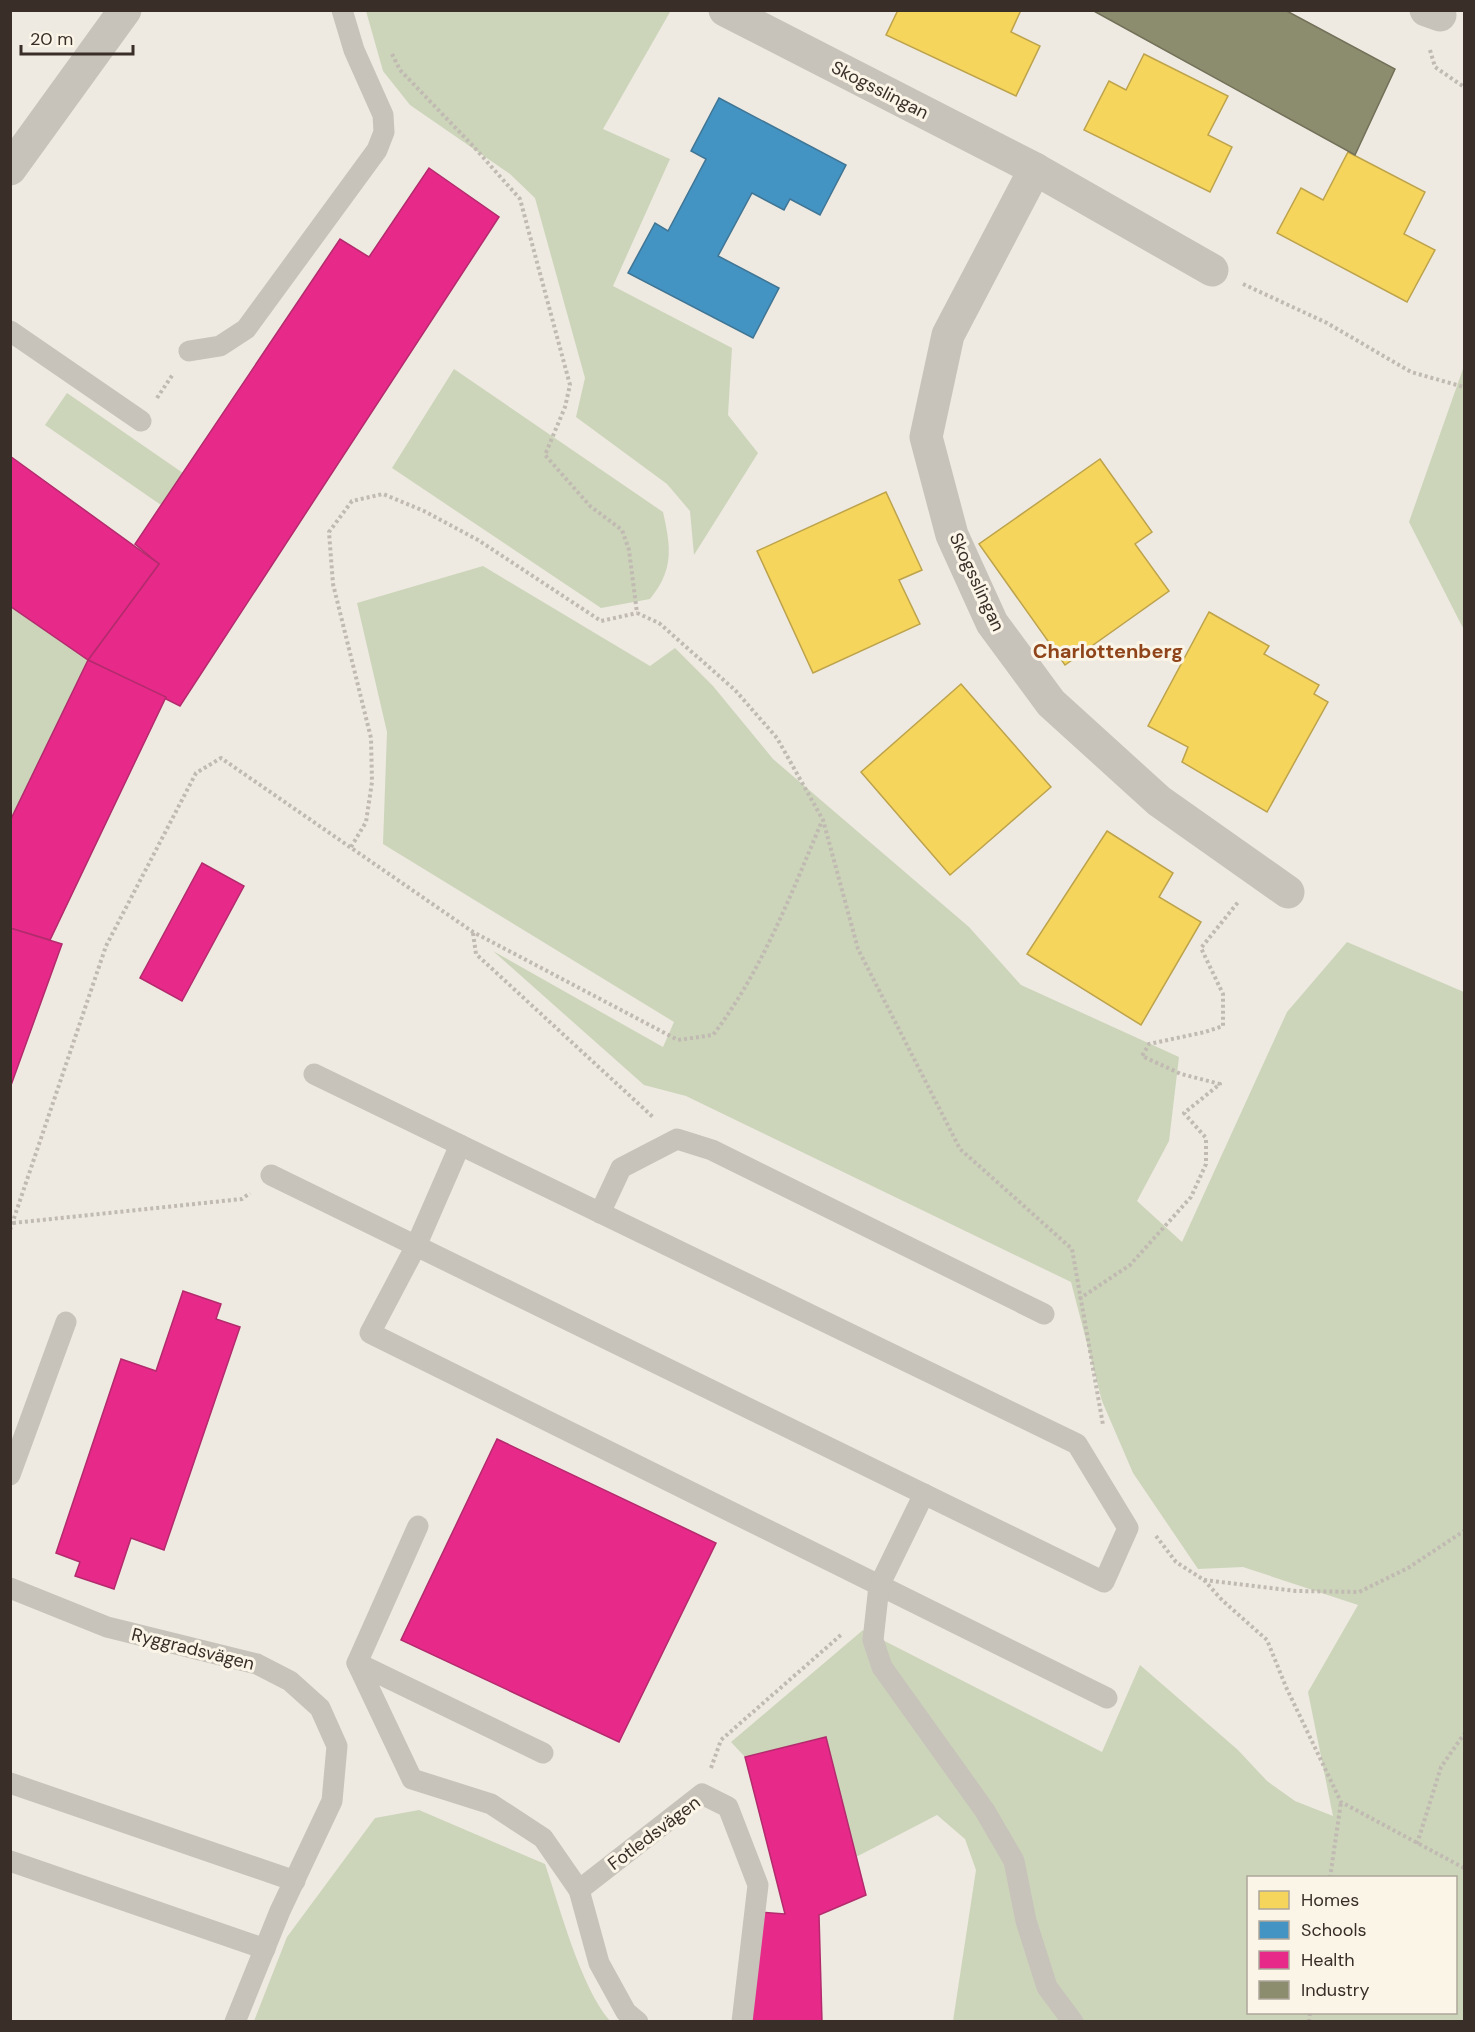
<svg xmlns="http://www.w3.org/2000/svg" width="1475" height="2032" font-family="'DM Sans',sans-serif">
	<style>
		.green { fill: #ccd5ba; fill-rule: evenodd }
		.homes { fill: #f6d55c; stroke: #bda34c; stroke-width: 1.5 }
		.schools { fill: #4393c3; stroke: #407594; stroke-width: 1.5 }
		.health { fill: #e7298a; stroke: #b32b6d; stroke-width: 1.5 }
		.industry { fill: #8c8c6e; stroke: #737059; stroke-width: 1.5 }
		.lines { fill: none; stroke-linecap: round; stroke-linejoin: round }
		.path { stroke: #c0bab2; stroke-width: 4; stroke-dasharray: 3 3; stroke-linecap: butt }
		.lane { stroke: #c7c2ba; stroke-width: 21 }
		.street { stroke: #c7c2ba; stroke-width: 33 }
		.labels { text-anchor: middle; stroke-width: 6; stroke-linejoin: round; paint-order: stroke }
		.street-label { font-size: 18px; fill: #392f28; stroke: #fbf5e8 }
		.neighbourhood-label { font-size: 20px; font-weight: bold; fill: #8f441a; stroke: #fbf5e8 }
	</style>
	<rect width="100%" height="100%" fill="#eeeae1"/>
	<g class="green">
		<polygon points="667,10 670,12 603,129 670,159 613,286 732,348 728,415 758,453 694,555 690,511 667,484 576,417 585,378 535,198 510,174 410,105 383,71 366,11"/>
		<polygon points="1464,366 1464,630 1409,522"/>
		<path d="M454,369L663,512C671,548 674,569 650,599L601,608L392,468Z"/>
		<polygon points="67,393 183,473 161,505 45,425"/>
		<path d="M483,566L650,666L675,648L713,686L773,759L969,927L1021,985L1179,1057L1169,1141L1137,1201L1182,1242L1287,1012L1347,942L1464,992V2021H953L976,1870L965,1839L937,1815L856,1857L826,1737L745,1757L731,1742L863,1630L1102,1752L1140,1665L1238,1750L1267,1781L1295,1801L1333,1816L1308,1692L1358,1605L1243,1567L1198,1569L1133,1473L1102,1401L1071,1282L686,1096L644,1085L493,951L663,1047L674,1022L383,844L387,732L357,603ZM1248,1878H1456V2012H1248Z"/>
		<polygon points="11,606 88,660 11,821"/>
		<path d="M419,1810L545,1864C560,1908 581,1988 610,2021H254L287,1937L375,1818Z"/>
	</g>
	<g class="homes">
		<polygon points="898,10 1021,10 1011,32 1040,46 1016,96 886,35"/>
		<polygon points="1144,54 1228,96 1208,135 1232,147 1210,192 1084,130 1109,81 1126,90"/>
		<polygon points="1348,152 1425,192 1404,234 1435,250 1407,302 1277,233 1301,188 1323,200"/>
		<polygon points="1100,459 1152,532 1135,544 1169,591 1065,665 979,544"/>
		<polygon points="886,492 922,570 899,580 920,624 813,673 757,551"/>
		<polygon points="1209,612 1269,646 1264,654 1319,685 1314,694 1328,702 1267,812 1182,762 1188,747 1148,726"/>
		<polygon points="961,684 1051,787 950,875 861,772"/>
		<polygon points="1107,831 1173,873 1159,897 1201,922 1141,1025 1027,954"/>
	</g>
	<polygon class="schools" points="719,98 846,165 820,215 790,199 784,210 752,193 718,256 779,288 753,338 628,273 655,223 668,231 706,159 691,151"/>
	<g class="health">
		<polygon points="429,168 499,217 180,706 88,660 159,564 135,544 340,239 369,257"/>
		<polygon points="10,456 159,564 88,660 10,606"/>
		<polygon points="88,660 166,697 50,940 10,928 10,821"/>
		<polygon points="202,863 244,886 182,1001 140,978"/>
		<polygon points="10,928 62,944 10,1088"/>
		<polygon points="183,1291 221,1304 216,1319 240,1327 164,1550 131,1538 114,1589 75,1576 80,1562 56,1553 121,1359 156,1371"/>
		<polygon points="497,1439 716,1543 619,1742 401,1640"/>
		<polygon points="826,1737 866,1895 819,1915 822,2022 752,2022 760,1912 785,1914 745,1757"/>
	</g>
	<polygon class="industry" points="1092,10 1285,10 1395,69 1355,155"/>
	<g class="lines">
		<g class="path">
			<polyline points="1430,50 1435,67 1464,87"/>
			<polyline points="392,54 400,70 473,146 520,199 570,385 565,407 545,455 590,506 622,530 629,550 637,613 659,623 735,690 777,738 823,820 858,949 960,1149 1072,1249 1103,1425"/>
			<polyline points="1243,284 1327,323 1411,372 1464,387"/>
			<polyline points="157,398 173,374"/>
			<polyline points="351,847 366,822 372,782 371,738 333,584 329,532 352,501 383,494 424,511 478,540 601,621 637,613"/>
			<polyline points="473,933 476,954 654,1118"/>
			<polyline points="13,1223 242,1199 250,1193"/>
			<path d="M10,1230L106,946L196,773L221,758L473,932L678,1040L713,1035C762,971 791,894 822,821"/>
			<polyline points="1079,1299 1130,1265 1191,1197 1206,1164 1206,1138 1184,1113 1220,1084 1181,1074 1142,1056 1149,1044 1205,1032 1223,1026 1223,994 1201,948 1239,901"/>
			<polyline points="1156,1536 1176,1562 1204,1580 1222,1600 1267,1640 1286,1687 1341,1802 1464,1868"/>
			<polyline points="1204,1580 1296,1591 1359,1592 1408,1568 1464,1531"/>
			<polyline points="711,1768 721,1740 842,1634"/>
			<polyline points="1417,1844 1441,1767 1464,1734"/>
			<polyline points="1330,1878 1341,1802"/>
			<polyline points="1309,2022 1310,2012"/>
		</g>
		<g class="lane">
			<polyline points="10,331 141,421"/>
			<polyline points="189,351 220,346 246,329 377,150 384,132 383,115 354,50 342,10"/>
			<polyline points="460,1145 416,1246 370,1333 1107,1698"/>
			<polyline points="271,1175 1104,1582 1128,1528 1077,1444 314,1074"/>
			<polyline points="600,1213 621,1168 677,1139 712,1150 1044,1314"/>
			<polyline points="10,1475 66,1322"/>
			<polyline points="924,1494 879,1586 873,1640 882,1667 985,1811 1014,1861 1026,1921 1047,1987 1073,2022"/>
			<polyline points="418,1526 357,1663 412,1779 491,1804 543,1838 579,1890 599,1963 626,2012 638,2022"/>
			<polyline points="10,1588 107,1627 257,1664 290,1681 320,1708 337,1746 332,1801 280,1911 235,2022"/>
			<polyline points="357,1663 543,1753"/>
			<polyline points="10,1783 295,1881"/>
			<polyline points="10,1861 265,1949"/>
			<polyline points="579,1890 702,1794 728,1807 758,1885 742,2022"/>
		</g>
		<g class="street">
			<polyline points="725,10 1035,169"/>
			<polyline points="1426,10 1440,15"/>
			<polyline points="10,169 125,10"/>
			<polyline points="1212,270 1035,169 948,335 926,437 952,535 992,623 1051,703 1159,801 1288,892"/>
		</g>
	</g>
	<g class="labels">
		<g class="street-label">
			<text transform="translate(880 90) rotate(27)" y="6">Skogsslingan</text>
			<text transform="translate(977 582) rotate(65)" y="6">Skogsslingan</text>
			<text transform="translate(193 1649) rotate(14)" y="6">Ryggradsvägen</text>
			<text transform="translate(654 1833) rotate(-37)" y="6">Fotledsvägen</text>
		</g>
		<g class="neighbourhood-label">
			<text x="1108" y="658">Charlottenberg</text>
		</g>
	</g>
	<rect width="1475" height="2032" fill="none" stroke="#392f28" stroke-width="24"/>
	<rect x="1247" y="1876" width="210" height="138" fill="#fbf5e8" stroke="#ada69b" stroke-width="1.5"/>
	<rect x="1259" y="1891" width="30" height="18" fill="#f6d55c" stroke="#ada69b" stroke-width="1.5"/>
	<text x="1301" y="1906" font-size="18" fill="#392f28">Homes</text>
	<rect x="1259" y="1921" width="30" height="18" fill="#4393c3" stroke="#ada69b" stroke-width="1.5"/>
	<text x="1301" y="1936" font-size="18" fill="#392f28">Schools</text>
	<rect x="1259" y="1951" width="30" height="18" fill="#e7298a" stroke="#ada69b" stroke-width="1.5"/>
	<text x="1301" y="1966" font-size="18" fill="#392f28">Health</text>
	<rect x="1259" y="1981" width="30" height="18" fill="#8c8c6e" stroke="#ada69b" stroke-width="1.5"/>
	<text x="1301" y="1996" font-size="18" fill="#392f28">Industry</text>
	<path d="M21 45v9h112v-9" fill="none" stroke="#392f28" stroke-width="3"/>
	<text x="30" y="45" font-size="18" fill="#392f28" stroke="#fbf5e8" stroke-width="4.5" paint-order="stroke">20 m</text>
</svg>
